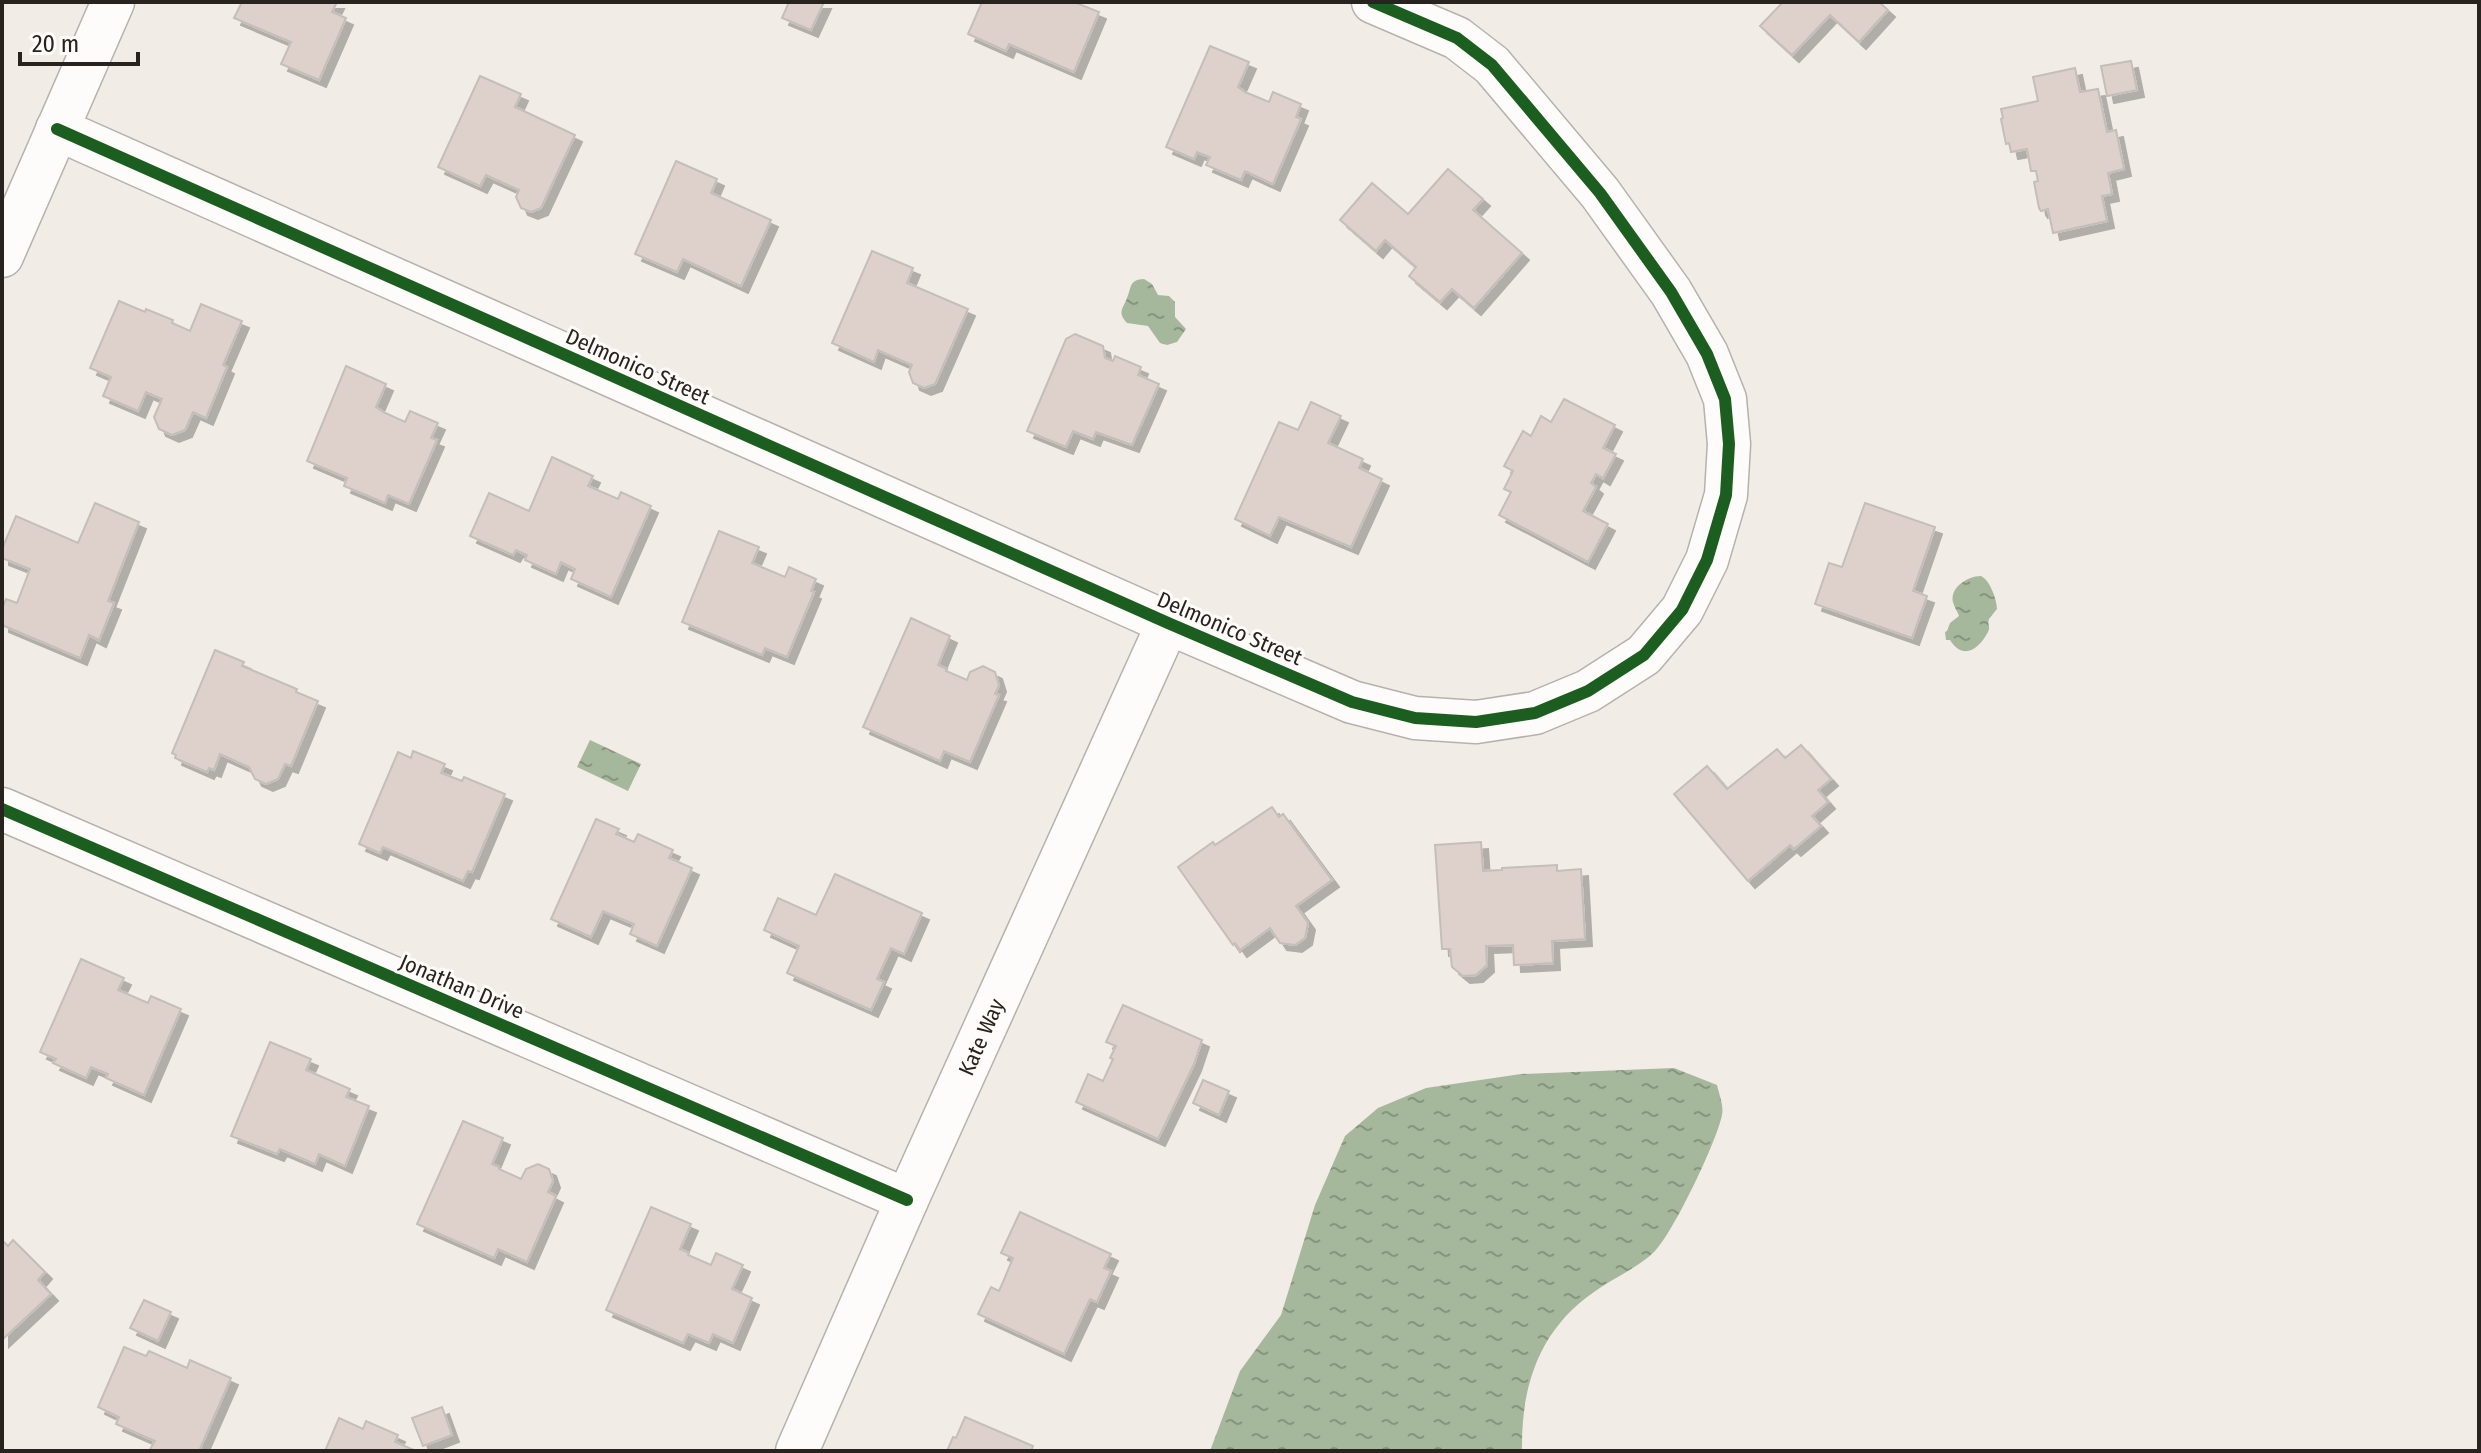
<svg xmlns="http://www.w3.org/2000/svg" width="2481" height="1453" font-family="'Fira Sans Condensed',sans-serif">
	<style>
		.water { fill: url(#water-ripples) }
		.building { fill: #ded1cc; stroke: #c4beba; stroke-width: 2; filter: url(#shadow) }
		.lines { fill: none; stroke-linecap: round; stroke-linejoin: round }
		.street-casing { stroke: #b6b1ac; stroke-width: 45 }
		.street { stroke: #fdfcfb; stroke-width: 42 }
		.cycleway-casing { stroke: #fefbf9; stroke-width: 17 }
		.cycleway { stroke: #1b5e20; stroke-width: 12 }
		.labels { text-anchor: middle; stroke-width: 6; stroke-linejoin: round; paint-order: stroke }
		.street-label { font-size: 22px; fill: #28231f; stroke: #fefbf9 }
	</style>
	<defs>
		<pattern id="water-ripples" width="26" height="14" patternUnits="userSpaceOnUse" patternTransform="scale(2)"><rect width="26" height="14" fill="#a6b89b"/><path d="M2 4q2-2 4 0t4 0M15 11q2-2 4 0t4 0" fill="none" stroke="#87957e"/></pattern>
		<filter id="shadow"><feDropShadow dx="7" dy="7" stdDeviation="0" flood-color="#0004"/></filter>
	</defs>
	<rect width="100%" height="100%" fill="#f2ece6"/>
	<g class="water">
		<path d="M1144,279L1152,284L1158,295L1169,296L1175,302V317L1186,329L1177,342L1167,345L1160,343L1148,326L1127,323C1117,312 1123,309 1127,298C1132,286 1129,280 1144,279Z"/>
		<path d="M1981,576C1990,580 1997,600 1997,609C1996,610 1990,618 1989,619C1987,626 1991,626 1988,632C1979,649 1963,661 1950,640H1946L1945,632L1947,631L1950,623L1959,616C1958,612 1955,609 1954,605C1947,589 1967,576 1981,576Z"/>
		<polygon points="590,740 641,764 628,791 577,767"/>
		<path d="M1674,1068L1717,1085C1719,1094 1724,1106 1722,1115C1717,1141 1673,1233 1655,1251C1638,1268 1613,1278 1594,1292C1539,1330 1521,1386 1522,1451H1210L1240,1371L1281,1315L1315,1205L1345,1136L1378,1108L1426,1088L1521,1074Z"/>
	</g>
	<g class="building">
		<polygon points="242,2 337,2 332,12 346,18 319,80 281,64 291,42 234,18"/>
		<polygon points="789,2 824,2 811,30 782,18"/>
		<polygon points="982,2 1074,2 1099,12 1074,72 1009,44 1006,51 968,34"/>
		<polygon points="1783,2 1879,2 1888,10 1859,42 1830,15 1792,55 1760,26"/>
		<polygon points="1210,46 1249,62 1238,87 1245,92 1269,102 1273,92 1301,104 1296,117 1301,119 1273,184 1245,171 1241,180 1206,165 1210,157 1197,152 1194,159 1166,147"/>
		<polygon points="2131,61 2137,90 2107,96 2101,66"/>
		<polygon points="2075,68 2080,92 2098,89 2107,132 2116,130 2124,169 2108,173 2112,194 2102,196 2107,221 2053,233 2048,209 2041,211 2039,208 2034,182 2038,181 2036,171 2031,171 2027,149 2011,152 2009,143 2006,144 2001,119 2003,118 2001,109 2038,101 2033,77"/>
		<polygon points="480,76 521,94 515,107 575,135 541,208 531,212 521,208 516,197 519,190 486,175 480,186 438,167"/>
		<polygon points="676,161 717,179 711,193 771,220 741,286 683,259 677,272 635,254"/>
		<polygon points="1448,169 1483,199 1473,210 1522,253 1474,308 1452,289 1440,302 1409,276 1416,267 1385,240 1376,251 1340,220 1372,183 1408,214"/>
		<polygon points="872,251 913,268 907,283 968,309 935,384 924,388 913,383 909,372 912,365 878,350 874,362 832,343"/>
		<polygon points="119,301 145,312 146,309 173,320 172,323 190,331 201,304 242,321 223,365 227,367 206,418 193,412 185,430 172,435 159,429 154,417 162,399 146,392 138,411 103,396 111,377 90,368"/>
		<polygon points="1075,334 1103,346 1105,358 1113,361 1115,356 1141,367 1138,375 1159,384 1132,445 1096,432 1093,439 1073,431 1066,447 1027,431 1066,339"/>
		<polygon points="346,366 386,384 376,407 383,412 405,422 410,411 438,423 431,438 437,440 409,504 388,495 385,503 344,486 347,478 307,461"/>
		<polygon points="1564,399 1615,425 1603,448 1616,454 1603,478 1596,474 1591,483 1596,487 1583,511 1608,524 1588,562 1499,515 1511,492 1504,489 1513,471 1504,466 1523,431 1531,436 1541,416 1551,422"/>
		<polygon points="1311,402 1341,416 1328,443 1363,459 1359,468 1382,479 1351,547 1279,517 1270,536 1235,519 1279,422 1298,430"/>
		<polygon points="552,457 593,476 588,486 618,499 621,492 651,506 611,597 571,579 575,569 561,562 556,574 525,560 527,555 516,550 513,555 470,536 489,493 529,511"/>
		<polygon points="95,503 139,522 108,601 114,603 99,640 89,635 80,658 2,625 2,609 6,599 17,603 30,569 2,558 2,549 16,516 78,543"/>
		<polygon points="1865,503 1935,527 1913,591 1927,596 1912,638 1815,604 1829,563 1842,567"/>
		<polygon points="719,531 759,547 752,563 785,577 789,567 816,579 811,591 814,592 787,657 765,648 762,655 682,622"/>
		<polygon points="911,618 950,636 938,665 947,669 946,671 967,680 970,672 983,666 995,672 999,685 995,694 999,695 970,762 944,751 940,761 863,727"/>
		<polygon points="215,650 244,662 242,666 297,689 296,692 318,701 291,766 285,764 278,779 266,784 255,779 249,767 220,754 214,770 209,768 207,772 175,758 176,755 172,753"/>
		<polygon points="1801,745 1831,779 1818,790 1828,802 1812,816 1821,826 1794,849 1790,845 1748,881 1674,794 1707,766 1727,789 1777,749 1785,758"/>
		<polygon points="413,751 445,764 441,773 462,781 464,777 505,794 472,872 468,871 463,881 383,847 380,853 359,844 398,752 411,758"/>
		<polygon points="1272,807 1279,817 1283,814 1332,880 1296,906 1308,923 1305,938 1295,945 1280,943 1270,928 1240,950 1235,943 1233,945 1178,867 1213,842 1215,845"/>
		<polygon points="596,819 619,829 616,834 634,842 638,834 673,850 669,858 692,868 657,946 630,934 634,924 603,911 591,937 551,919"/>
		<polygon points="1481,842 1483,871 1502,870 1502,868 1557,865 1557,871 1581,869 1585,939 1552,941 1553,963 1514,965 1513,945 1486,946 1487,965 1476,975 1463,976 1452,967 1450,949 1442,949 1435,845"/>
		<polygon points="835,874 922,913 904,954 891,948 877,979 884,982 871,1010 787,973 799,946 764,930 778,898 816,915"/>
		<polygon points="81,959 124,978 118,990 148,1003 151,996 181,1009 144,1095 106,1078 108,1074 91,1067 86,1078 53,1063 56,1059 40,1052"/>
		<polygon points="1123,1005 1202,1040 1194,1064 1158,1139 1076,1102 1088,1074 1103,1081 1113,1059 1110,1058 1116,1046 1106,1042"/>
		<polygon points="270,1042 311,1059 306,1070 350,1089 346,1097 369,1106 345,1166 319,1154 315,1164 280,1149 277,1154 231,1136"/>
		<polygon points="1203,1080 1229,1091 1219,1115 1193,1103"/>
		<polygon points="463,1121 503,1138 492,1164 499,1167 499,1169 521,1179 526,1169 538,1164 549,1169 553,1181 548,1192 556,1196 527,1262 498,1249 494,1258 417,1224"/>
		<polygon points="651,1207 691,1224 680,1249 689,1253 688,1255 711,1265 716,1253 743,1265 732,1289 752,1298 733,1343 713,1334 709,1343 688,1334 683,1343 606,1310"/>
		<polygon points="1020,1212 1111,1254 1104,1268 1111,1271 1097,1302 1090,1299 1064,1354 978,1314 991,1287 999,1291 1003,1282 1013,1258 1001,1253"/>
		<polygon points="2,1240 8,1246 13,1240 45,1272 38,1280 51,1294 2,1340"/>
		<polygon points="144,1300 171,1312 158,1341 130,1328"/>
		<polygon points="124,1347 146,1356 149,1351 187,1368 190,1360 231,1378 199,1451 149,1451 155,1441 116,1424 119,1417 98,1407"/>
		<polygon points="442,1407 452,1435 423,1446 412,1418"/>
		<polygon points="965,1417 1033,1446 1031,1451 947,1451 953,1437 956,1438"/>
		<polygon points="339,1418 363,1429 366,1421 398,1435 395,1442 416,1451 325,1451"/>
	</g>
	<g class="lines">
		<defs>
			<g id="street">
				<polyline points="57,129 1168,623 1352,702 1415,718 1476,722 1535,713 1588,691 1644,655 1682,610 1707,560 1726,495 1729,444 1725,399 1707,354 1671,292 1600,193 1492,65 1457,38 1373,2"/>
				<polyline points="2,256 113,2"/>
				<polyline points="2,809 907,1200"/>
				<polyline points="797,1451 907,1200 1168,623"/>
			</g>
		</defs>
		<use href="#street" class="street-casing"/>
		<use href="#street" class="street"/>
		<defs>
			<g id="cycleway">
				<polyline points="57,129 1168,623 1352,702 1415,718 1476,722 1535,713 1588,691 1644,655 1682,610 1707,560 1726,495 1729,444 1725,399 1707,354 1671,292 1600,193 1492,65 1457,38 1373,2"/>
				<polyline points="2,809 907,1200"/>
			</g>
		</defs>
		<use href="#cycleway" class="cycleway-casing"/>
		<use href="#cycleway" class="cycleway"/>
	</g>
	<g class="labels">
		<g class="street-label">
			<text transform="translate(638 366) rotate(24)" y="8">Delmonico Street</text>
			<text transform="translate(1230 628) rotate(23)" y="8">Delmonico Street</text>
			<text transform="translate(462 986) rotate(23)" y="8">Jonathan Drive</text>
			<text transform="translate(981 1037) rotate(-66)" y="8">Kate Way</text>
		</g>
	</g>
	<rect width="2481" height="1453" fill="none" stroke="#28231f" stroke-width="8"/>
	<path d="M20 52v12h118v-12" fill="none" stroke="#28231f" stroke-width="4"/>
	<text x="32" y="52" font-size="24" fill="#28231f" stroke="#fefbf9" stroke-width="6" paint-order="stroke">20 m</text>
</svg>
